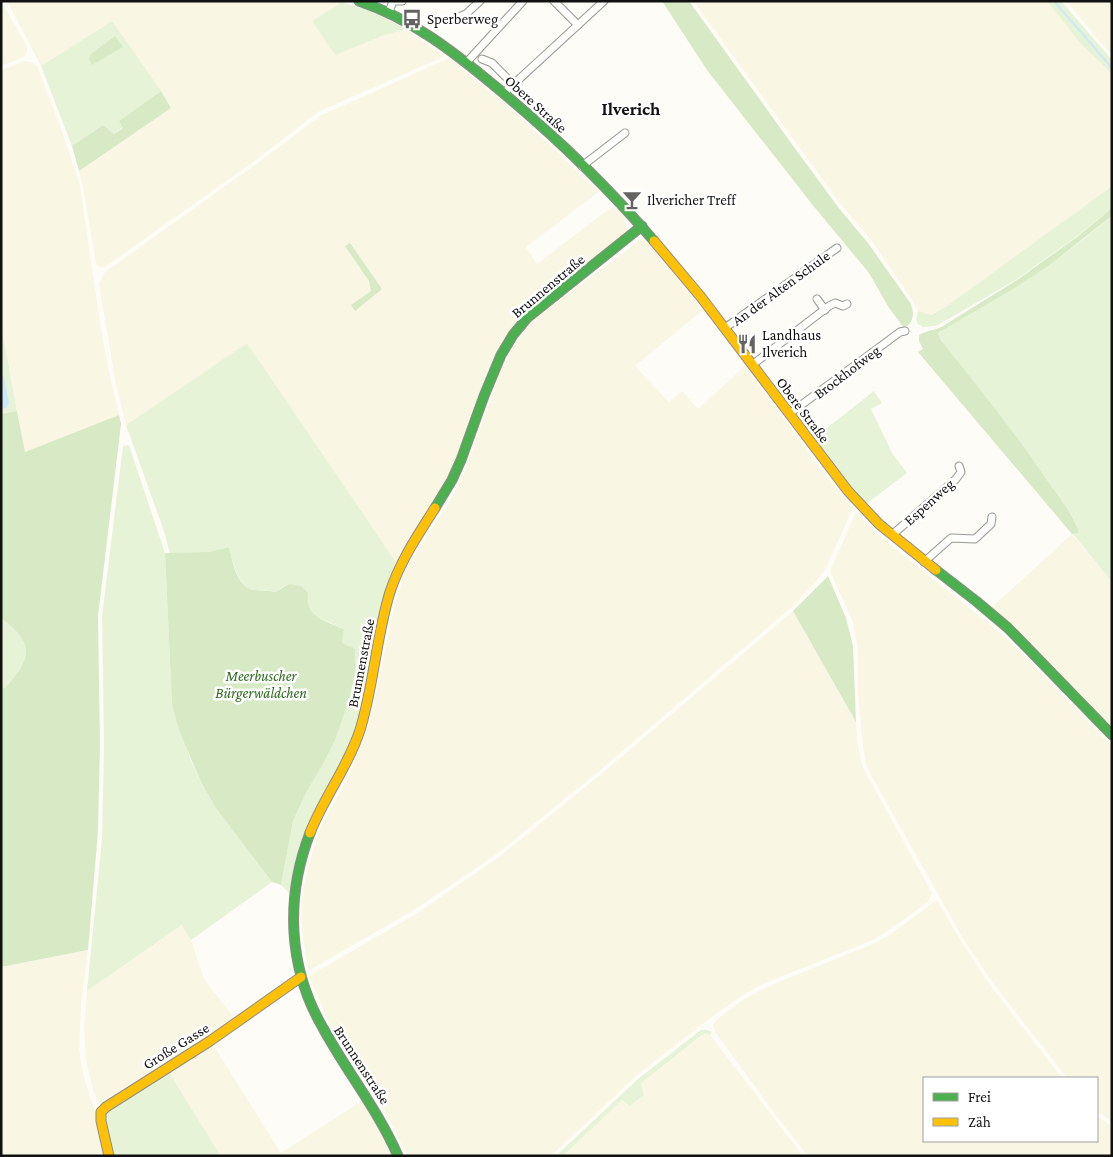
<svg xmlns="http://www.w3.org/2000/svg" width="1113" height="1157" font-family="'Crimson Pro',serif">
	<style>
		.farmland { fill: #f9f7e4; fill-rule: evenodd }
		.green { fill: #e7f3d7 }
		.forest { fill: #d8eac5 }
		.water { fill: #cde8f7 }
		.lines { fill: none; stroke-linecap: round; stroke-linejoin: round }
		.stream { stroke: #cde8f7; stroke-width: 2 }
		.street-casing { stroke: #979795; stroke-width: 9 }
		.fast-casing { stroke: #8e8d8b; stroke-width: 11 }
		.slow-casing { stroke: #8e8d8b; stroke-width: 11 }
		.street { stroke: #fffffe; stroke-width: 7 }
		.fast { stroke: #4caf50; stroke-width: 9 }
		.slow { stroke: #ffc107; stroke-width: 9 }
		.labels { text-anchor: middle; stroke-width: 5; stroke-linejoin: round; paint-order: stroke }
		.poi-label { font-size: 15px; fill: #111; stroke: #fff; text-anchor: start }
		.street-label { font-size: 15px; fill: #111; stroke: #fff }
		.park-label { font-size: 15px; font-style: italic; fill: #2f6b1f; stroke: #fff }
		.quarter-label { font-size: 18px; font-weight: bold; fill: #111; stroke: #fff }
	</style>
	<rect width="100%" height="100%" fill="#fdfcf7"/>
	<g class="farmland">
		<polygon points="1,1 27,46 27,53 23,57 1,66"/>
		<polygon points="7,1 340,1 342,2 312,21 382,36 406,29 445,56 318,112 252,163 105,267 99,267 96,263 83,186 79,171 171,107 112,21 41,66"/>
		<polygon points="693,1 1047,1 1081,44 1112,74 1112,186 947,306 932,315 918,311 914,303 872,241 841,205"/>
		<polygon points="1067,1 1112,1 1112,55 1099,41"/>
		<path d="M449,58L513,110L593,186L600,191L526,247L537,264L613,206L624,216L627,223V235L516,326L498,351L466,441L449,478L396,562L247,343L126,425L116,385L99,284L105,272L256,164L320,116ZM350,243L382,289L352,305L371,291L369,281Z"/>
		<polygon points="25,61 31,62 37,66 66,142 80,186 100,323 109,371 119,415 25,453 1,324 1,70"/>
		<polygon points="640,240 645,241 651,246 703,310 635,366 669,402 682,391 698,409 746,365 749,371 822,471 853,508 825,570 814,584 792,607 598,772 497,854 414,910 308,971 301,922 303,890 309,864 320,828 350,774 370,722 395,602 407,567 448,504 465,471 499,376 511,349 518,339 535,319"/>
		<polygon points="856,512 881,537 998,631 1020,651 1112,746 1112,1122 1097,1111 1097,1078 1067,1078 993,983 965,942 871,775 866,764 862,739 858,692 858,651 853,622 830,571"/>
		<polygon points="1072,534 1112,582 1112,731 991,608"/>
		<polygon points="793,611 856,722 857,739 862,766 932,893 928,902 886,932 873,940 765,983 743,995 713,1016 636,1076 551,1156 407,1156 381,1103 330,1026 309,976 416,914 499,857 600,775"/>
		<polygon points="937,900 962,943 990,985 1062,1078 924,1078 924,1141 1097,1141 1097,1116 1112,1126 1112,1156 808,1156 780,1121 716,1033 713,1025 716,1020 744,999 767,987 875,943 888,936"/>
		<polygon points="183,925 191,940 204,979 236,1020 165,1067 100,1105 93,1090 86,1060 84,1028 87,991"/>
		<polygon points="88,950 81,1005 79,1050 84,1078 99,1124 107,1156 1,1156 1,967"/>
		<polygon points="706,1033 710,1035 803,1156 563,1156 622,1100 631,1106 644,1095 641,1083 645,1078"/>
		<polygon points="212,1043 281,1153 365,1099 393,1152 389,1156 221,1156 168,1071"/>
	</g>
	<g class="green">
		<polygon points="1047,1 1061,1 1112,60 1112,74 1081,44"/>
		<polygon points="342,2 371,11 406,29 382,36 335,55 312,21"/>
		<polygon points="112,21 161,91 119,121 123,127 114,134 103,125 72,146 41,66"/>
		<polygon points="1112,186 1112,208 1076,237 1017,279 976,303 936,326 923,327 918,324 916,319 918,311 932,315 947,306"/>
		<path d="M1112,216V582L1073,534L1079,533C1072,511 1056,492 1043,474C1011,427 975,383 939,339L938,333C999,297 1058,262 1112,216Z"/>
		<polygon points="1,324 17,411 1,414"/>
		<path d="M247,343L396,562L386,586L360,721L345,759L327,791L291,895L281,885L293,821L306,793L322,766L344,629L317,617L311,612L306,603L283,587L275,592C268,590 262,591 255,590C237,587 233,562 229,547L209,552L170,554L164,531L126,425Z"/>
		<polygon points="874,391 882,403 871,409 892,453 907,473 866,504 843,478 813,439"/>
		<polygon points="129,445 165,553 172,705 190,758 202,784 215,807 272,882 191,940 182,925 87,991 102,839 104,746 102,616 123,446"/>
		<path d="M1,618C37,644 30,658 5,688L2,687Z"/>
		<polygon points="701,1030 707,1030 712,1032 710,1035 706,1033 702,1035 641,1083 644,1095 630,1106 622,1100 563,1156 556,1156 638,1079"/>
		<polygon points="168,1071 221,1156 111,1156 105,1119 108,1110"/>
	</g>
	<g class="forest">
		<path d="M662,1H689L794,147L838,207L868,243L911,304C914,314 914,323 904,328L889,308L869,273L811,203L707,70Z"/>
		<polygon points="115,36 123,47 92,65 89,59 91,54"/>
		<polygon points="161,91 171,108 79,171 72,146 103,125 114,134 123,128 119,121"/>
		<path d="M1112,208V216L1048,266L1013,289L938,333L940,339C975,383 1011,427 1043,474C1056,493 1072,511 1079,533L1072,534L918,352L923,349L919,341V335C926,330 935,331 943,326L1017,280L1077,237Z"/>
		<polygon points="350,243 382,289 355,311 351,305 371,291 369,281 345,246"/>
		<path d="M17,411L25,452L119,415L121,424L98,616L100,746L98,831L88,950L1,967V670L2,687L5,688C31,658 36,644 1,618V414Z"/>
		<path d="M229,547C233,562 236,587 255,590C262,591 268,590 275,592L290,584L301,586L308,593C304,617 326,621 344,629L342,643L355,649V674L347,706L335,740L322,766L306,793L293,821L281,885L272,882L215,807L202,784L180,733L172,705L165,553L209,552Z"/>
		<polygon points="828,576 846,618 853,646 856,722 793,611"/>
	</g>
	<polygon class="water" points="1,373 4,377 9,403 6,408 1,409"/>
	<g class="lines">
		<polyline class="stream" points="1054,1 1112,68"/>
		<defs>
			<g id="street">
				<polyline points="395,1 402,1"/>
				<polyline points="554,1 578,25"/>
				<polyline points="389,12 393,1"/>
				<polyline points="461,16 466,14 480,1"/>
				<polyline points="482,59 492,63 513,84"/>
				<polyline points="466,63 523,1"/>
				<polyline points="504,93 604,1"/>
				<polyline points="582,166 625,133"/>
				<polyline points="817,299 825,310"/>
				<polyline points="725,328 837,248"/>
				<polyline points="752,365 829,306 835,303 843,306 847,304"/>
				<polyline points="789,414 900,332 905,331"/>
				<polyline points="892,535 956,479 961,472 959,466"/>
				<polyline points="924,562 951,538 975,539 991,524 992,517"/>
			</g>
			<g id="fast">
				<path d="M359,1C412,19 454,52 496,87C553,134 606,185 654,241"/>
				<polyline points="435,508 452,480 461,460 484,396 501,355 513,335 527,318 642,226"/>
				<polyline points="936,570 976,601 1008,628 1112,735"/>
				<path d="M310,833C285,898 288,968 323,1028C347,1072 378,1110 398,1156"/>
			</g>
			<g id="slow">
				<polyline points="654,241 701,297 848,491 879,524 936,570"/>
				<path d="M310,833C324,797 348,767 360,730C374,685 376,637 390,592C400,561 418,535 435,508"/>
				<polyline points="109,1156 101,1121 101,1112 106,1107 210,1041 301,977"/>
			</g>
		</defs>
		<use href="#street" class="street-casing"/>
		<use href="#fast" class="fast-casing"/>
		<use href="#slow" class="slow-casing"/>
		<use href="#street" class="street"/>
		<use href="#fast" class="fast"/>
		<use href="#slow" class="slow"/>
	</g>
	<defs>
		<symbol id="bus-bare" viewBox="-9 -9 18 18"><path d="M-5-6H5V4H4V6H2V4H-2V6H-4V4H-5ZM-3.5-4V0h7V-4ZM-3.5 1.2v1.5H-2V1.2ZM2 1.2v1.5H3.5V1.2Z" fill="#646362" stroke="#fff" stroke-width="2.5" paint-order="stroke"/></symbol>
		<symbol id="bar-bare" viewBox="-9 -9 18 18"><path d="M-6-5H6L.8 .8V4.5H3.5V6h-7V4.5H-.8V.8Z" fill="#646362" stroke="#fff" stroke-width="2.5" paint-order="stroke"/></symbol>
		<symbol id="restaurant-bare" viewBox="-9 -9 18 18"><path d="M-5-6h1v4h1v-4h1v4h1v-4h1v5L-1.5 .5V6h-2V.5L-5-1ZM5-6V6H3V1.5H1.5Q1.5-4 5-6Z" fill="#646362" stroke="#fff" stroke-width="2.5" paint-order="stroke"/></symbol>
	</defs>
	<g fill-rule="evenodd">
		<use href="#bus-bare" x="398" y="5" width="28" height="28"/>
		<use href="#bar-bare" x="618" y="186" width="28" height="28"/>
		<use href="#restaurant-bare" x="733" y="330" width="28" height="28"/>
	</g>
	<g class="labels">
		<g class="poi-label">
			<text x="427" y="24">Sperberweg</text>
			<text x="647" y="205">Ilvericher Treff</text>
			<text x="762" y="340">Landhaus<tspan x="762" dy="17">Ilverich</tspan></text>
		</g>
		<g class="street-label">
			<text transform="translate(536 104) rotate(42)" y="5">Obere Straße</text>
			<text transform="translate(548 286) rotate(-40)" y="5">Brunnenstraße</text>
			<text transform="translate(781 288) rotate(-36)" y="5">An der Alten Schule</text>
			<text transform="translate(847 372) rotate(-37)" y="5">Brockhofweg</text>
			<text transform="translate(803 410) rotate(53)" y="5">Obere Straße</text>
			<text transform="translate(929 502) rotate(-42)" y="5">Espenweg</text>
			<text transform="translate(361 663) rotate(-79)" y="5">Brunnenstraße</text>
			<text transform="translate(176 1046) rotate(-32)" y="5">Große Gasse</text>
			<text transform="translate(362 1065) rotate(57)" y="5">Brunnenstraße</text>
		</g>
		<g class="park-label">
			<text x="261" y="681">Meerbuscher<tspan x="261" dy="17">Bürgerwäldchen</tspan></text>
		</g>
		<g class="quarter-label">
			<text x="631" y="115">Ilverich</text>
		</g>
	</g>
	<rect width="1113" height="1157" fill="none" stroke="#111111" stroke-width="5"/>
	<rect x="923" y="1077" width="175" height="65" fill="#ffffff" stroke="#a0a0a0"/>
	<rect x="933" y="1093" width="25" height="8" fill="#4caf50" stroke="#a0a0a0"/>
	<text x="968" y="1102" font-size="15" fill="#111111">Frei</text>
	<rect x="933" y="1118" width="25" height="8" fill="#ffc107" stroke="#a0a0a0"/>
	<text x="968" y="1127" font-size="15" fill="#111111">Zäh</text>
</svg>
